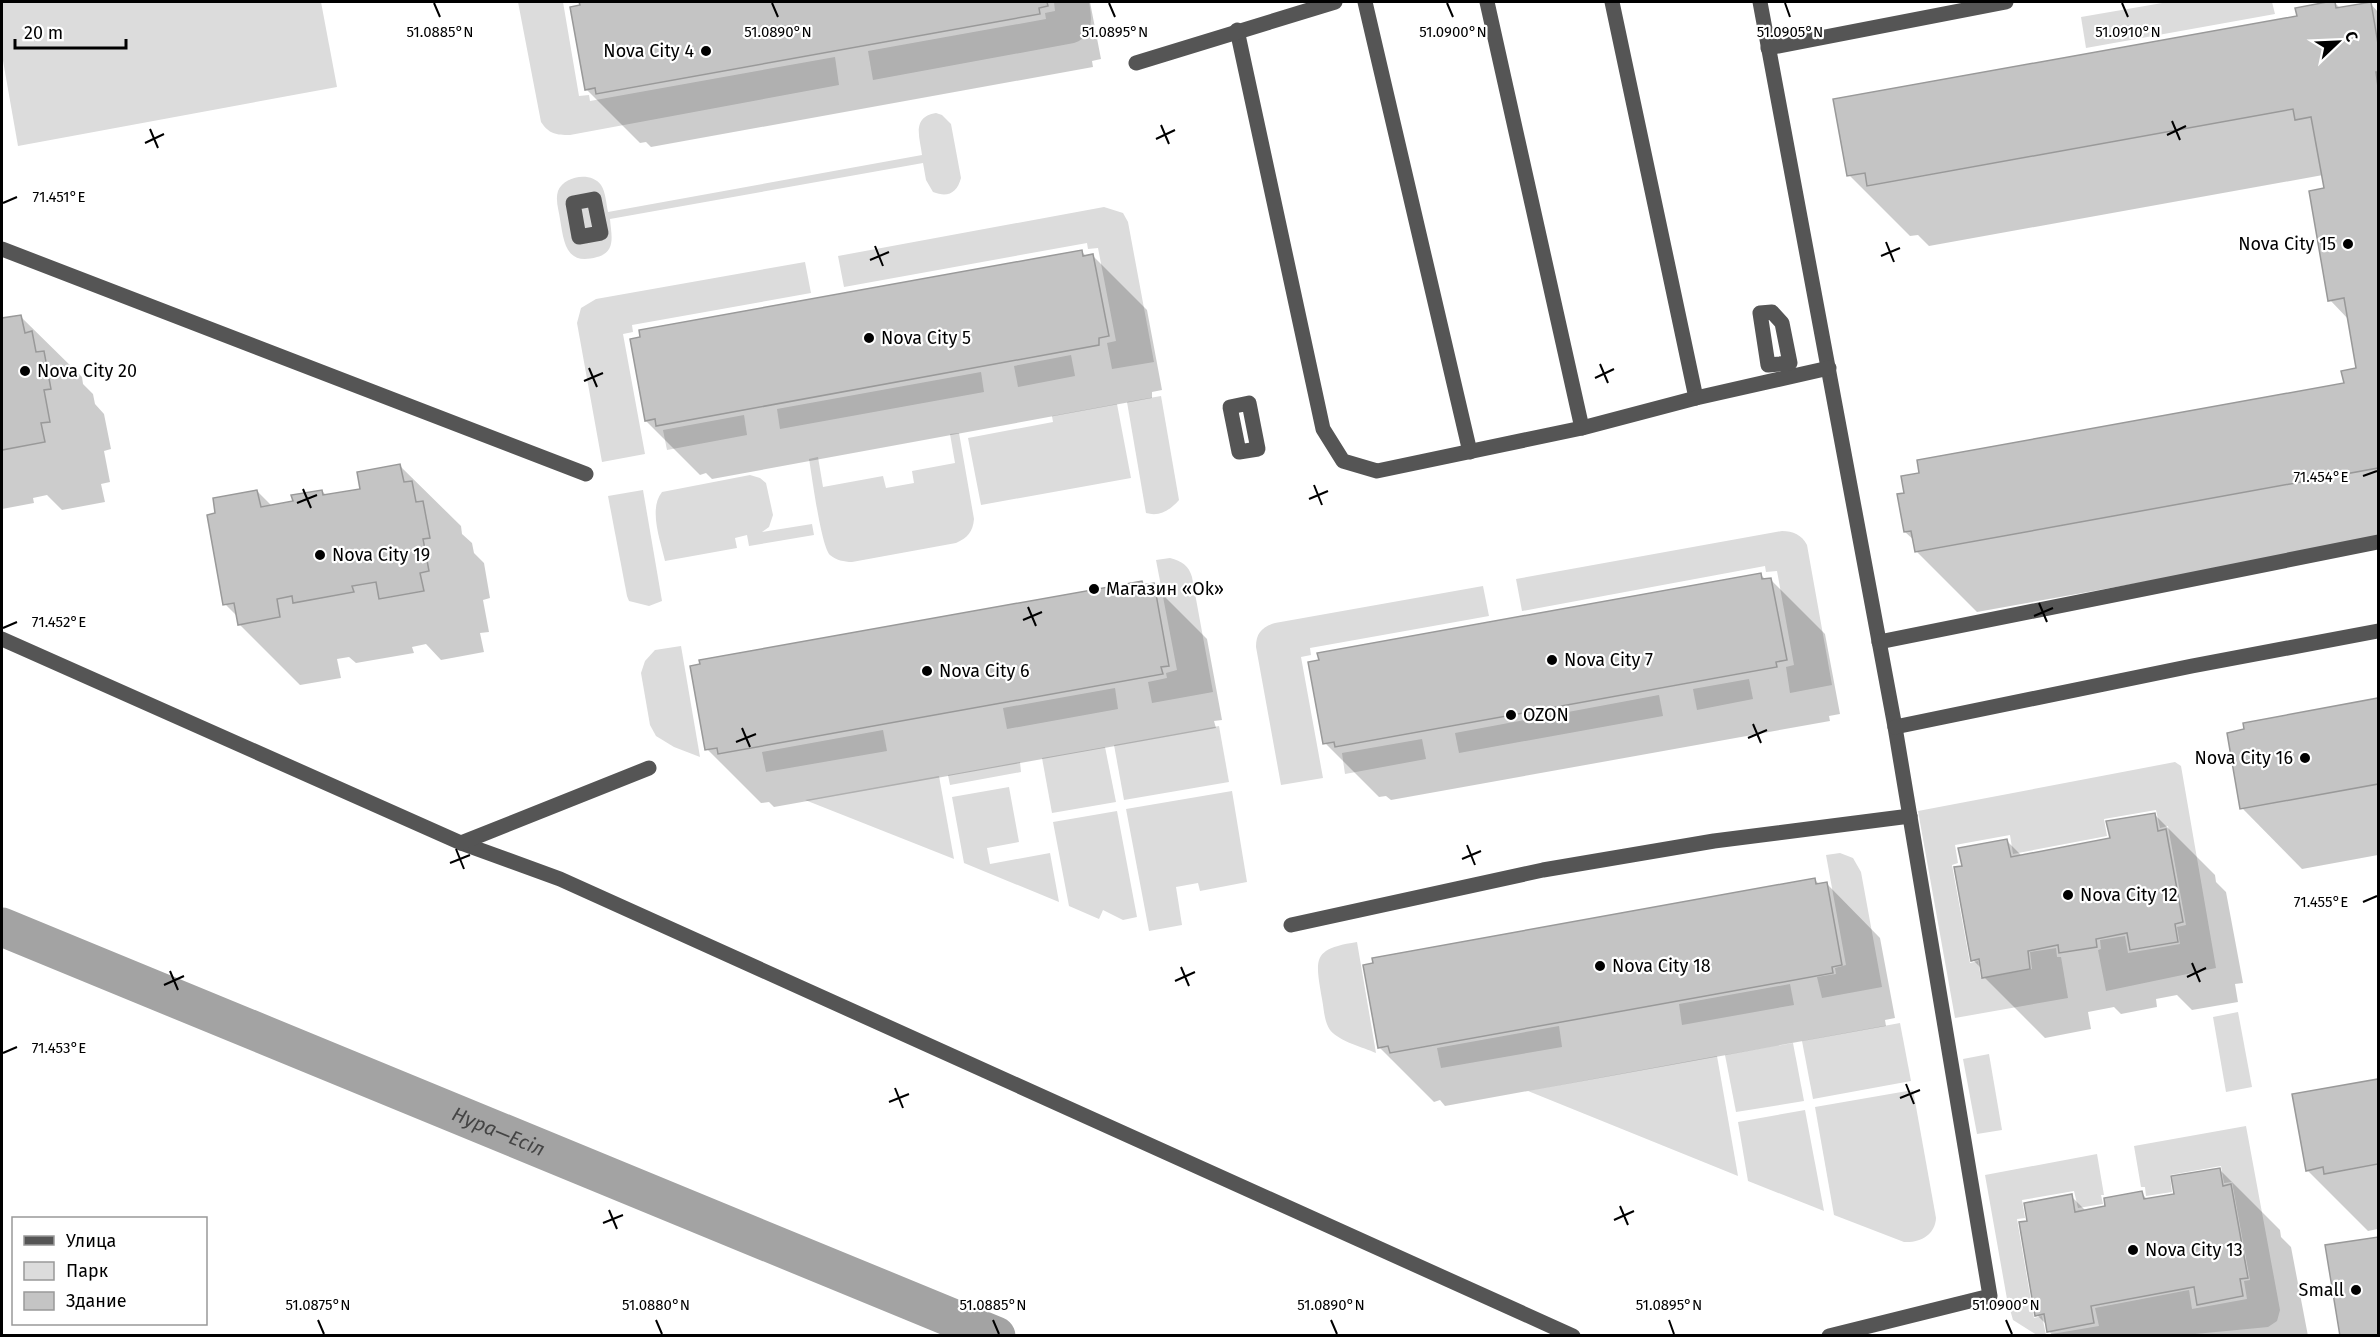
<svg xmlns="http://www.w3.org/2000/svg" width="2380" height="1337" font-family="'Fira Sans',sans-serif">
	<style>
		.green { fill: #dcdcdc }
		.shadow { fill: #0003 }
		.lines { fill: none; stroke-linecap: round; stroke-linejoin: round }
		.canal { stroke: #a3a3a3; stroke-width: 39 }
		.building { fill: #c4c4c4; stroke: #999; stroke-width: 1.5 }
		.minor { stroke: #555; stroke-width: 15 }
		.ticks { fill: none; stroke: #000; stroke-width: 2 }
		.poi-dot { fill: #000; stroke: #fff; stroke-width: 2 }
		.labels { text-anchor: middle; stroke-width: 4.5; stroke-linejoin: round; paint-order: stroke }
		.poi-label { font-size: 18px; fill: #000; stroke: #fff; text-anchor: start }
		.water-label { font-size: 20px; font-style: italic; fill: #444; stroke: #fff }
		.ticks-label { font-size: 15px; text-anchor: middle; fill: #000; stroke: #fff; stroke-width: 4.5; stroke-linejoin: round; paint-order: stroke }
	</style>
	<rect width="100%" height="100%" fill="#fff"/>
	<g class="green">
		<polygon points="2,2 321,2 337,87 18,146 2,55"/>
		<path d="M518,2H563L579,96L589,95L590,101L835,57L839,85L570,135C556,135 549,134 541,122Z"/>
		<path d="M1054,2H1089C1092,19 1094,36 1074,43L873,80L868,51L1046,19L1045,13L1055,11Z"/>
		<polygon points="2168,2 2272,2 2275,14 2086,48 2081,17"/>
		<path d="M936,113L942,115L951,124L961,178C957,193 948,198 933,192L926,180L923,163L610,219C611,234 617,252 597,257C566,266 564,243 560,219C559,211 555,200 558,191C564,176 591,171 601,185C606,193 606,203 608,212L922,155C920,138 911,117 936,113Z"/>
		<polygon points="1104,207 1123,213 1128,222 1154,362 1112,369 1107,343 1116,341 1098,248 1088,249 1087,243 844,287 838,256"/>
		<polygon points="805,262 811,293 632,325 633,332 623,334 645,454 602,462 577,323 581,308 596,299"/>
		<polygon points="1071,355 1075,376 1018,387 1014,366"/>
		<polygon points="981,372 984,392 780,429 777,409"/>
		<path d="M1161,396L1179,500C1170,510 1160,517 1146,513L1127,402Z"/>
		<polygon points="1117,404 1131,478 981,505 968,438 1053,422 1052,416"/>
		<polygon points="744,415 747,435 667,450 663,430"/>
		<path d="M959,433L974,519C973,532 967,538 956,543L852,562C844,562 836,560 830,555C821,546 812,476 809,459L818,457L823,487L883,476L886,488L914,483L912,471L955,463L950,434Z"/>
		<path d="M750,475L760,478L766,483L773,515L769,527L762,532L812,524L814,535L749,546L747,535L735,538L737,548L665,561C661,542 648,509 662,492Z"/>
		<polygon points="643,490 662,601 649,606 629,601 627,596 608,496"/>
		<path d="M1782,531C1793,531 1802,535 1807,545L1832,685L1790,693L1786,667L1794,665L1777,571L1766,572L1765,566L1522,611L1516,579Z"/>
		<path d="M1170,558C1182,561 1189,566 1192,577L1213,692L1152,703L1148,682L1167,678L1166,673L1177,670L1156,560Z"/>
		<path d="M1483,586L1489,616L1310,648L1311,655L1301,657L1323,778L1281,785L1256,647C1256,633 1262,627 1275,623Z"/>
		<polygon points="681,646 700,757 674,747 656,736 650,725 641,673 645,661 655,650"/>
		<polygon points="1749,679 1753,699 1697,710 1693,689"/>
		<polygon points="1115,688 1118,709 1007,729 1003,708"/>
		<polygon points="1659,695 1663,716 1459,753 1455,733"/>
		<polygon points="1219,726 1229,782 1124,800 1114,745"/>
		<polygon points="883,730 887,751 766,772 762,752"/>
		<polygon points="1422,739 1426,759 1345,774 1342,753"/>
		<polygon points="1105,747 1116,802 1052,813 1042,758"/>
		<polygon points="1020,762 1021,772 950,785 948,775"/>
		<polygon points="2175,762 2181,766 2216,968 2106,991 2098,950 2101,949 2100,940 2125,936 2128,953 2180,944 2177,927 2186,925 2168,826 2160,828 2156,810 2104,819 2107,836 2013,854 2010,835 1955,845 1958,863 1952,865 1970,963 1978,961 1981,978 2032,969 2030,952 2056,948 2057,957 2061,957 2068,998 1955,1018 1918,811"/>
		<polygon points="939,776 954,859 805,800"/>
		<polygon points="1009,787 1019,842 987,848 990,864 1050,853 1059,902 964,863 952,797"/>
		<polygon points="1232,791 1247,882 1200,891 1198,883 1176,887 1182,925 1149,931 1126,809"/>
		<polygon points="1117,811 1137,917 1123,920 1103,910 1099,919 1069,906 1053,822"/>
		<polygon points="1840,853 1853,858 1861,872 1882,987 1822,998 1817,977 1836,974 1835,968 1846,965 1826,855"/>
		<path d="M1357,942L1376,1053C1363,1047 1340,1042 1330,1030C1324,1021 1324,1009 1322,999C1315,958 1312,949 1357,942Z"/>
		<polygon points="1790,984 1794,1005 1682,1025 1679,1004"/>
		<polygon points="2238,1012 2252,1087 2226,1092 2213,1017"/>
		<polygon points="1900,1023 1911,1081 1813,1099 1802,1041"/>
		<polygon points="1559,1026 1562,1047 1441,1068 1437,1048"/>
		<polygon points="1793,1043 1804,1101 1736,1112 1725,1055"/>
		<polygon points="1989,1054 2002,1130 1977,1134 1963,1059"/>
		<polygon points="1717,1056 1738,1176 1528,1091"/>
		<path d="M1913,1090L1936,1218C1935,1235 1920,1243 1904,1242L1834,1215L1815,1107Z"/>
		<polygon points="1805,1110 1824,1211 1748,1181 1738,1122"/>
		<polygon points="2246,1126 2280,1310 2277,1321 2268,1327 2174,1336 2037,1335 2013,1320 2007,1299 1985,1175 2097,1154 2104,1195 2101,1195 2103,1204 2078,1208 2074,1191 2022,1200 2025,1218 2017,1219 2034,1318 2042,1316 2046,1335 2099,1326 2095,1308 2189,1290 2192,1309 2247,1299 2244,1281 2250,1280 2232,1182 2224,1183 2221,1166 2170,1175 2172,1192 2146,1196 2145,1187 2141,1187 2134,1146"/>
	</g>
	<g class="shadow">
		<polygon points="581,2 1090,2 1101,59 1092,61 1093,67 651,147 646,142 640,143 586,89"/>
		<polygon points="2334,2 2341,9 2370,3 2378,12 2378,540 1977,612 1916,551 1915,541 1905,532 2345,384 2358,370 2349,320 2330,300 2326,189 2323,175 1929,246 1918,235 1910,236 1849,175 2298,17 2297,9"/>
		<polygon points="1081,251 1087,257 1093,256 1147,310 1162,390 1152,392 1152,398 712,479 706,473 700,475 646,421"/>
		<polygon points="21,317 82,377 83,384 93,394 95,404 104,414 111,449 104,451 110,482 101,484 105,502 62,510 47,495 33,498 34,503 2,509 2,320"/>
		<polygon points="400,466 461,526 462,534 472,543 474,553 484,563 490,598 483,600 489,632 480,633 484,652 441,660 426,644 412,647 414,653 356,663 349,657 337,659 341,678 300,685 239,624 238,617 225,604 217,514 257,491 272,506 294,502 322,491 327,496 361,490"/>
		<polygon points="1760,574 1766,580 1771,580 1825,634 1840,714 1829,716 1830,721 1391,800 1386,796 1379,797 1325,743"/>
		<polygon points="1142,583 1145,586 1153,585 1207,639 1222,720 1214,721 1216,728 774,807 769,802 761,803 707,749"/>
		<polygon points="2378,700 2378,855 2302,869 2242,808 2245,724"/>
		<polygon points="2154,814 2215,875 2216,882 2226,892 2243,983 2235,984 2238,1002 2192,1010 2177,995 2156,999 2157,1007 2121,1014 2114,1007 2088,1012 2091,1029 2045,1038 1984,977 1983,970 1973,960 1964,867 2007,841 2022,856 2111,840"/>
		<polygon points="1815,880 1820,885 1827,884 1880,938 1895,1018 1885,1020 1886,1026 1445,1106 1440,1100 1434,1102 1380,1048 1365,966"/>
		<polygon points="2378,1080 2378,1229 2368,1231 2307,1170 2294,1095"/>
		<polygon points="2219,1169 2280,1230 2281,1237 2291,1247 2308,1336 2053,1336 2049,1331 2048,1326 2037,1315 2028,1222 2071,1196 2086,1211 2107,1207 2141,1193 2148,1200 2176,1195"/>
		<polygon points="2378,1238 2378,1336 2342,1336 2327,1246"/>
	</g>
	<g class="lines">
		<path class="canal" id="s1" d="M2,927L996,1336"/>
	</g>
	<g class="building">
		<polygon points="579,2 1047,2 1048,6 1039,8 1040,14 596,94 595,88 585,90 570,7 580,5"/>
		<polygon points="2327,2 2335,2 2336,8 2371,2 2378,44 2378,72 2376,72 2378,87 2378,468 1915,552 1911,531 1904,532 1897,494 1904,493 1901,476 1919,473 1917,460 2344,383 2341,371 2356,368 2344,298 2328,301 2309,191 2324,188 2311,117 2295,120 2293,109 1867,186 1865,173 1847,176 1833,99 2297,16 2295,8"/>
		<polygon points="1082,250 1083,256 1093,254 1109,336 1099,338 1099,345 656,426 655,419 645,421 630,339 640,337 639,330"/>
		<polygon points="21,315 25,333 32,331 36,352 44,351 51,389 44,390 50,422 41,423 45,442 2,450 2,318"/>
		<polygon points="400,464 404,482 412,481 416,502 423,501 430,538 423,539 429,571 420,573 424,591 379,599 376,582 352,586 354,592 293,603 292,596 277,599 280,617 238,625 234,603 223,605 207,515 215,513 213,498 257,490 261,507 293,501 291,495 322,490 323,495 360,489 357,472"/>
		<polygon points="1761,573 1762,579 1771,578 1787,660 1776,662 1777,667 1335,747 1334,742 1323,744 1308,662 1319,660 1317,653"/>
		<polygon points="1142,581 1143,585 1154,583 1169,666 1161,667 1163,674 718,754 717,748 705,750 690,666 700,664 699,660"/>
		<polygon points="2378,698 2378,784 2240,809 2227,733 2244,729 2243,723"/>
		<polygon points="2155,813 2158,831 2166,829 2183,922 2175,924 2178,942 2130,950 2127,933 2096,939 2097,947 2059,953 2058,945 2028,951 2030,969 1982,978 1979,959 1971,961 1954,867 1962,866 1958,848 2007,839 2011,857 2110,838 2106,821"/>
		<polygon points="1815,878 1816,884 1827,882 1842,965 1832,967 1833,973 1390,1053 1388,1046 1378,1048 1363,965 1373,963 1372,958"/>
		<polygon points="2378,1079 2378,1164 2324,1174 2323,1167 2306,1171 2292,1094"/>
		<polygon points="2220,1168 2223,1186 2231,1184 2248,1278 2240,1279 2243,1296 2197,1305 2194,1287 2091,1306 2094,1323 2047,1332 2044,1314 2035,1316 2019,1222 2027,1221 2024,1203 2072,1194 2075,1212 2105,1206 2104,1198 2142,1191 2144,1199 2174,1194 2171,1176"/>
		<polygon points="2378,1237 2378,1336 2340,1336 2325,1245"/>
	</g>
	<g class="lines">
		<g class="minor">
			<polyline points="1365,2 1470,452"/>
			<polyline points="1487,2 1582,428"/>
			<polyline points="1612,2 1696,398"/>
			<polyline points="1760,2 1895,727 1990,1296 1829,1336"/>
			<polyline points="1237,30 1323,429 1343,461 1377,471 1582,428 1696,398 1829,368"/>
			<polyline points="1768,48 2006,2"/>
			<polyline points="1136,63 1335,2"/>
			<polygon points="594,199 601,233 579,237 573,203"/>
			<polyline points="2,249 586,474"/>
			<polygon points="1772,312 1782,323 1790,363 1768,365 1760,313"/>
			<polygon points="1249,403 1258,449 1239,452 1230,407"/>
			<polyline points="2,639 461,843 560,879 1573,1336"/>
			<polyline points="1879,642 2378,542"/>
			<polyline points="1895,727 2192,666 2378,631"/>
			<polyline points="461,843 649,768"/>
			<polyline points="1291,925 1543,870 1714,841 1910,816"/>
		</g>
	</g>
	<path class="ticks" d="M434,3L440,17M772,3L778,17M1109,3L1115,17M1447,3L1453,17M1785,3L1790,17M2122,3L2128,17M2172,121L2180,140M1161,125L1169,144M150,129L158,148M2167,135L2186,126M1156,139L1175,130M145,143L164,134M3,203L17,197M1886,242L1894,262M875,246L883,266M1881,256L1900,248M870,260L889,252M1600,364L1608,383M589,368L597,387M1595,378L1614,369M584,381L603,373M2363,476L2377,471M1314,485L1322,505M303,489L311,508M1309,499L1328,491M297,503L317,495M2039,603L2047,622M1028,607L1036,626M2034,616L2053,608M1023,620L1042,612M3,628L17,622M1753,724L1761,743M742,728L750,747M1748,738L1767,730M736,742L756,734M1467,845L1475,865M456,849L464,869M1462,859L1481,851M450,863L470,855M2363,902L2377,896M2192,963L2200,982M1181,967L1189,986M170,971L178,990M2187,977L2206,968M1175,981L1195,972M164,985L184,976M3,1053L17,1047M1906,1084L1914,1104M895,1088L903,1108M1900,1098L1920,1090M889,1102L909,1094M1620,1206L1628,1225M609,1210L617,1229M1614,1220L1634,1211M603,1223L623,1215M318,1320L324,1334M656,1320L662,1334M993,1320L999,1334M1331,1320L1337,1334M1669,1320L1674,1334M2006,1320L2012,1334"/>
	<g class="poi-dot">
		<circle cx="706" cy="51" r="6"/>
		<circle cx="2348" cy="244" r="6"/>
		<circle cx="869" cy="338" r="6"/>
		<circle cx="25" cy="371" r="6"/>
		<circle cx="320" cy="555" r="6"/>
		<circle cx="1094" cy="589" r="6"/>
		<circle cx="1552" cy="660" r="6"/>
		<circle cx="927" cy="671" r="6"/>
		<circle cx="1511" cy="715" r="6"/>
		<circle cx="2305" cy="758" r="6"/>
		<circle cx="2068" cy="895" r="6"/>
		<circle cx="1600" cy="966" r="6"/>
		<circle cx="2133" cy="1250" r="6"/>
		<circle cx="2356" cy="1290" r="6"/>
	</g>
	<g class="labels">
		<g class="poi-label">
			<text x="694" y="57" text-anchor="end">Nova City 4</text>
			<text x="2336" y="250" text-anchor="end">Nova City 15</text>
			<text x="881" y="344">Nova City 5</text>
			<text x="37" y="377">Nova City 20</text>
			<text x="332" y="561">Nova City 19</text>
			<text x="1106" y="595">Магазин «Ok»</text>
			<text x="1564" y="666">Nova City 7</text>
			<text x="939" y="677">Nova City 6</text>
			<text x="1523" y="721">OZON</text>
			<text x="2293" y="764" text-anchor="end">Nova City 16</text>
			<text x="2080" y="901">Nova City 12</text>
			<text x="1612" y="972">Nova City 18</text>
			<text x="2145" y="1256">Nova City 13</text>
			<text x="2344" y="1296" text-anchor="end">Small</text>
		</g>
		<g class="water-label">
			<text dy="7" stroke="none"><textPath href="#s1" startOffset="537">Нура—Есіл</textPath></text>
		</g>
	</g>
	<g class="ticks-label">
		<text x="440" y="37">51.0885°N</text>
		<text x="778" y="37">51.0890°N</text>
		<text x="1115" y="37">51.0895°N</text>
		<text x="1453" y="37">51.0900°N</text>
		<text x="1790" y="37">51.0905°N</text>
		<text x="2128" y="37">51.0910°N</text>
		<text x="59" y="202">71.451°E</text>
		<text x="2321" y="482">71.454°E</text>
		<text x="59" y="627">71.452°E</text>
		<text x="2321" y="907">71.455°E</text>
		<text x="59" y="1053">71.453°E</text>
		<text x="318" y="1310">51.0875°N</text>
		<text x="656" y="1310">51.0880°N</text>
		<text x="993" y="1310">51.0885°N</text>
		<text x="1331" y="1310">51.0890°N</text>
		<text x="1669" y="1310">51.0895°N</text>
		<text x="2006" y="1310">51.0900°N</text>
	</g>
	<rect width="2380" height="1337" fill="none" stroke="#000000" stroke-width="6"/>
	<rect x="12" y="1217" width="195" height="108" fill="#ffffff" stroke="#999999" stroke-width="1.5"/>
	<rect x="24" y="1236" width="30" height="9" fill="#555555" stroke="#999999" stroke-width="1.5"/>
	<text x="66" y="1247" font-size="18" fill="#000000">Улица</text>
	<rect x="24" y="1262" width="30" height="18" fill="#dcdcdc" stroke="#999999" stroke-width="1.5"/>
	<text x="66" y="1277" font-size="18" fill="#000000">Парк</text>
	<rect x="24" y="1292" width="30" height="18" fill="#c4c4c4" stroke="#999999" stroke-width="1.5"/>
	<text x="66" y="1307" font-size="18" fill="#000000">Здание</text>
	<g transform="translate(2338 42) rotate(67)" stroke="#ffffff" stroke-width="4.5" paint-order="stroke">
	<path d="M0-4.5L10 22L0 15L-10 22Z" fill="#000000"/>
	<text y="-9" font-size="16" font-weight="bold" text-anchor="middle" fill="#000000">С</text>
	</g>
	<path d="M15 39v9h111v-9" fill="none" stroke="#000000" stroke-width="3"/>
	<text x="24" y="39" font-size="18" fill="#000000" stroke="#ffffff" stroke-width="4.5" paint-order="stroke">20 m</text>
</svg>
